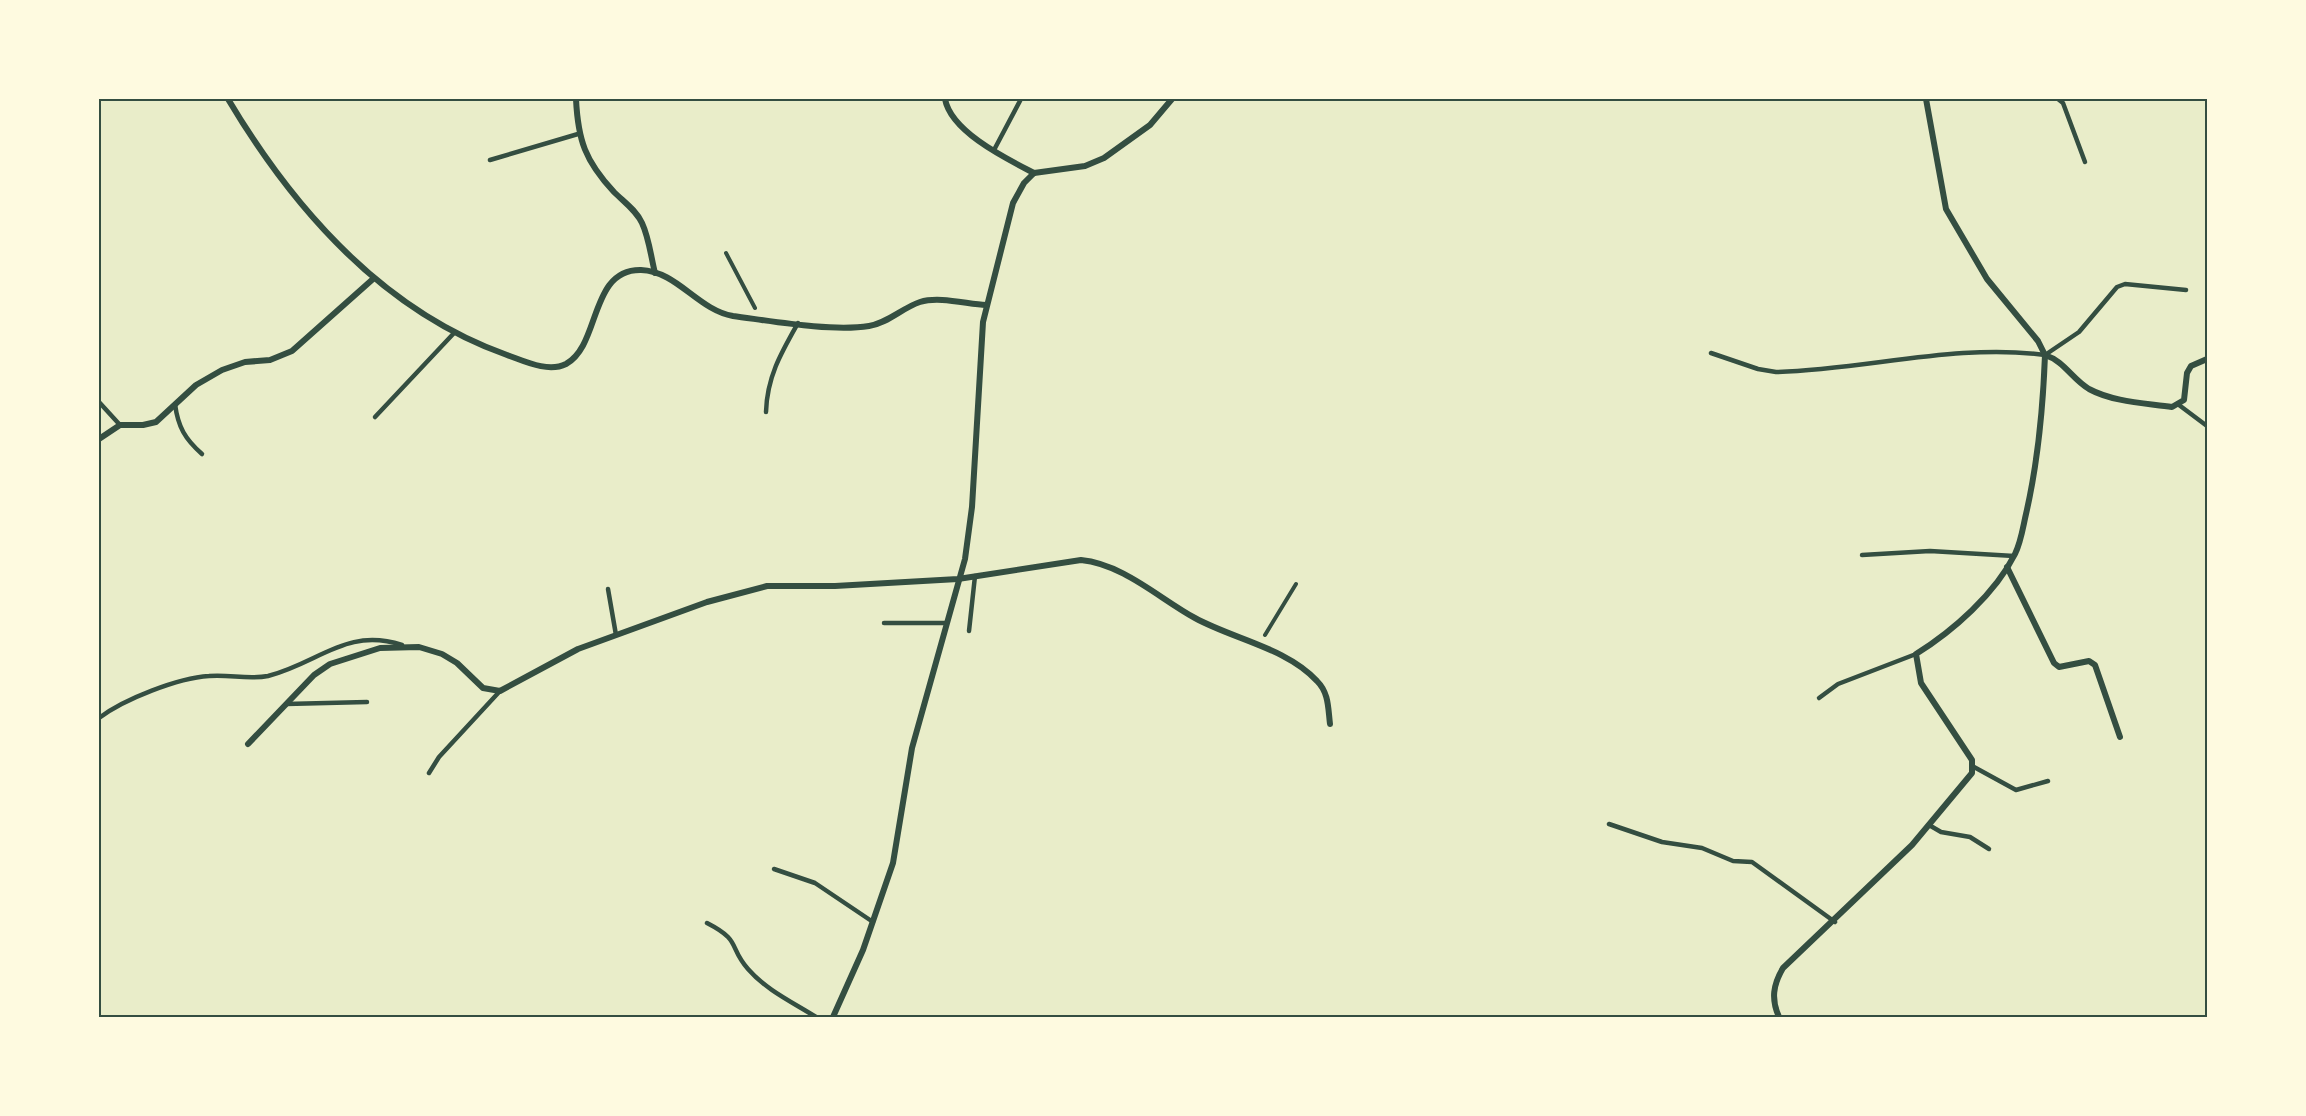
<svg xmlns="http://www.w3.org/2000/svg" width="2306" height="1116" font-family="'PT Sans Narrow',sans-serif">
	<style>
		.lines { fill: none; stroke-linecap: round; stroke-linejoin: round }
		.path { stroke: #344e41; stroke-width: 4 }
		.service { stroke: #344e41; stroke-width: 4.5 }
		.minor { stroke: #344e41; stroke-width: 6 }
		.neatline { fill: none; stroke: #344e41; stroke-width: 2 }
	</style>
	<rect width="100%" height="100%" fill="#e9edc9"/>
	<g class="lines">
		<g class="path">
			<polyline points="726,253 755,308"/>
			<polyline points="1265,635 1296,584"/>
		</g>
		<g class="service">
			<polyline points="2058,99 2063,103 2085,162"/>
			<polyline points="994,150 1021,99"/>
			<polyline points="490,160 578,134"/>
			<path d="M1711,353L1758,369L1776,372C1865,370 1956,343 2045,355L2079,332L2117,287L2125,284L2186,290"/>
			<polyline points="99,402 120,425"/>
			<path d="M175,404C178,427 185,439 202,454"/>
			<polyline points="2179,405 2207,426"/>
			<path d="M766,412C767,377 781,353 798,323"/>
			<polyline points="375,417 455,332"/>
			<polyline points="1862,555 1930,551 2014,556"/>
			<polyline points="608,589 616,635"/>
			<polyline points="884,623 946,623"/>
			<polyline points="969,631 975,576"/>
			<polyline points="1819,698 1838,684 1916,654"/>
			<polyline points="286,704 367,702"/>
			<path d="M99,718C124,699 178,678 209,676C229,674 248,680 268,676C319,663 346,627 402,645"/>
			<polyline points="1974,767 2016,790 2048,781"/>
			<polyline points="429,773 439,757 500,691"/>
			<polyline points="1609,824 1662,842 1702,848 1733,861 1752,862 1835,922"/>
			<polyline points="1929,825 1941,832 1970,837 1989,849"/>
			<polyline points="774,869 815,883 873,922"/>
			<path d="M707,923C742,941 728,946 748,969C766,990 794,1003 816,1017"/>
		</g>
		<g class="minor">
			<path d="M228,99C294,210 383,311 507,355C524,361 548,373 566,364C601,345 589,269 641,270C677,271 698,310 733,316C771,321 832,332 869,326C888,323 902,308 920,302C939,296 967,304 986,305"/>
			<path d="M576,99C578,140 585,161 614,192C624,202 636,210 642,223C649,238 651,257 655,273"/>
			<path d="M945,99C951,132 1007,159 1034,173"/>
			<path d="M2045,355C2064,361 2072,379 2089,389C2113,402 2145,403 2172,407L2184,400L2187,373L2191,366L2207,359"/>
			<polyline points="99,439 120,425 143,425 156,422 196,385 222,370 245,362 270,360 292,351 373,279"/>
			<polyline points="2007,567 2054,663 2059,667 2089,661 2095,665 2120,737"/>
			<path d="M248,744L314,675L330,664L380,648L419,647L442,654L457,663L483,688L500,691L578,649L707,602L767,586H835L958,579L1081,560C1123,564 1160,599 1195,618C1233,639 1287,648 1317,681C1329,693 1328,708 1330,724"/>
			<polyline points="833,1017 863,950 893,863 912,748 965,559 972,507 983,322 1013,203 1024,183 1034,173 1085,166 1104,158 1150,125 1172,99"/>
			<path d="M1779,1017C1771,999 1773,985 1783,968L1912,845L1972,773V760L1921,683L1916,654C1953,631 1995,594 2015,554C2021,542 2023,527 2026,514C2038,462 2043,408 2045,355L2038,341L1987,279L1946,209L1926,99"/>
		</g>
	</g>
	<rect width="2306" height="1116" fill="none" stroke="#fefae0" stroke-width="201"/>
	<rect x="100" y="100" width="2106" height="916" class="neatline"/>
</svg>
